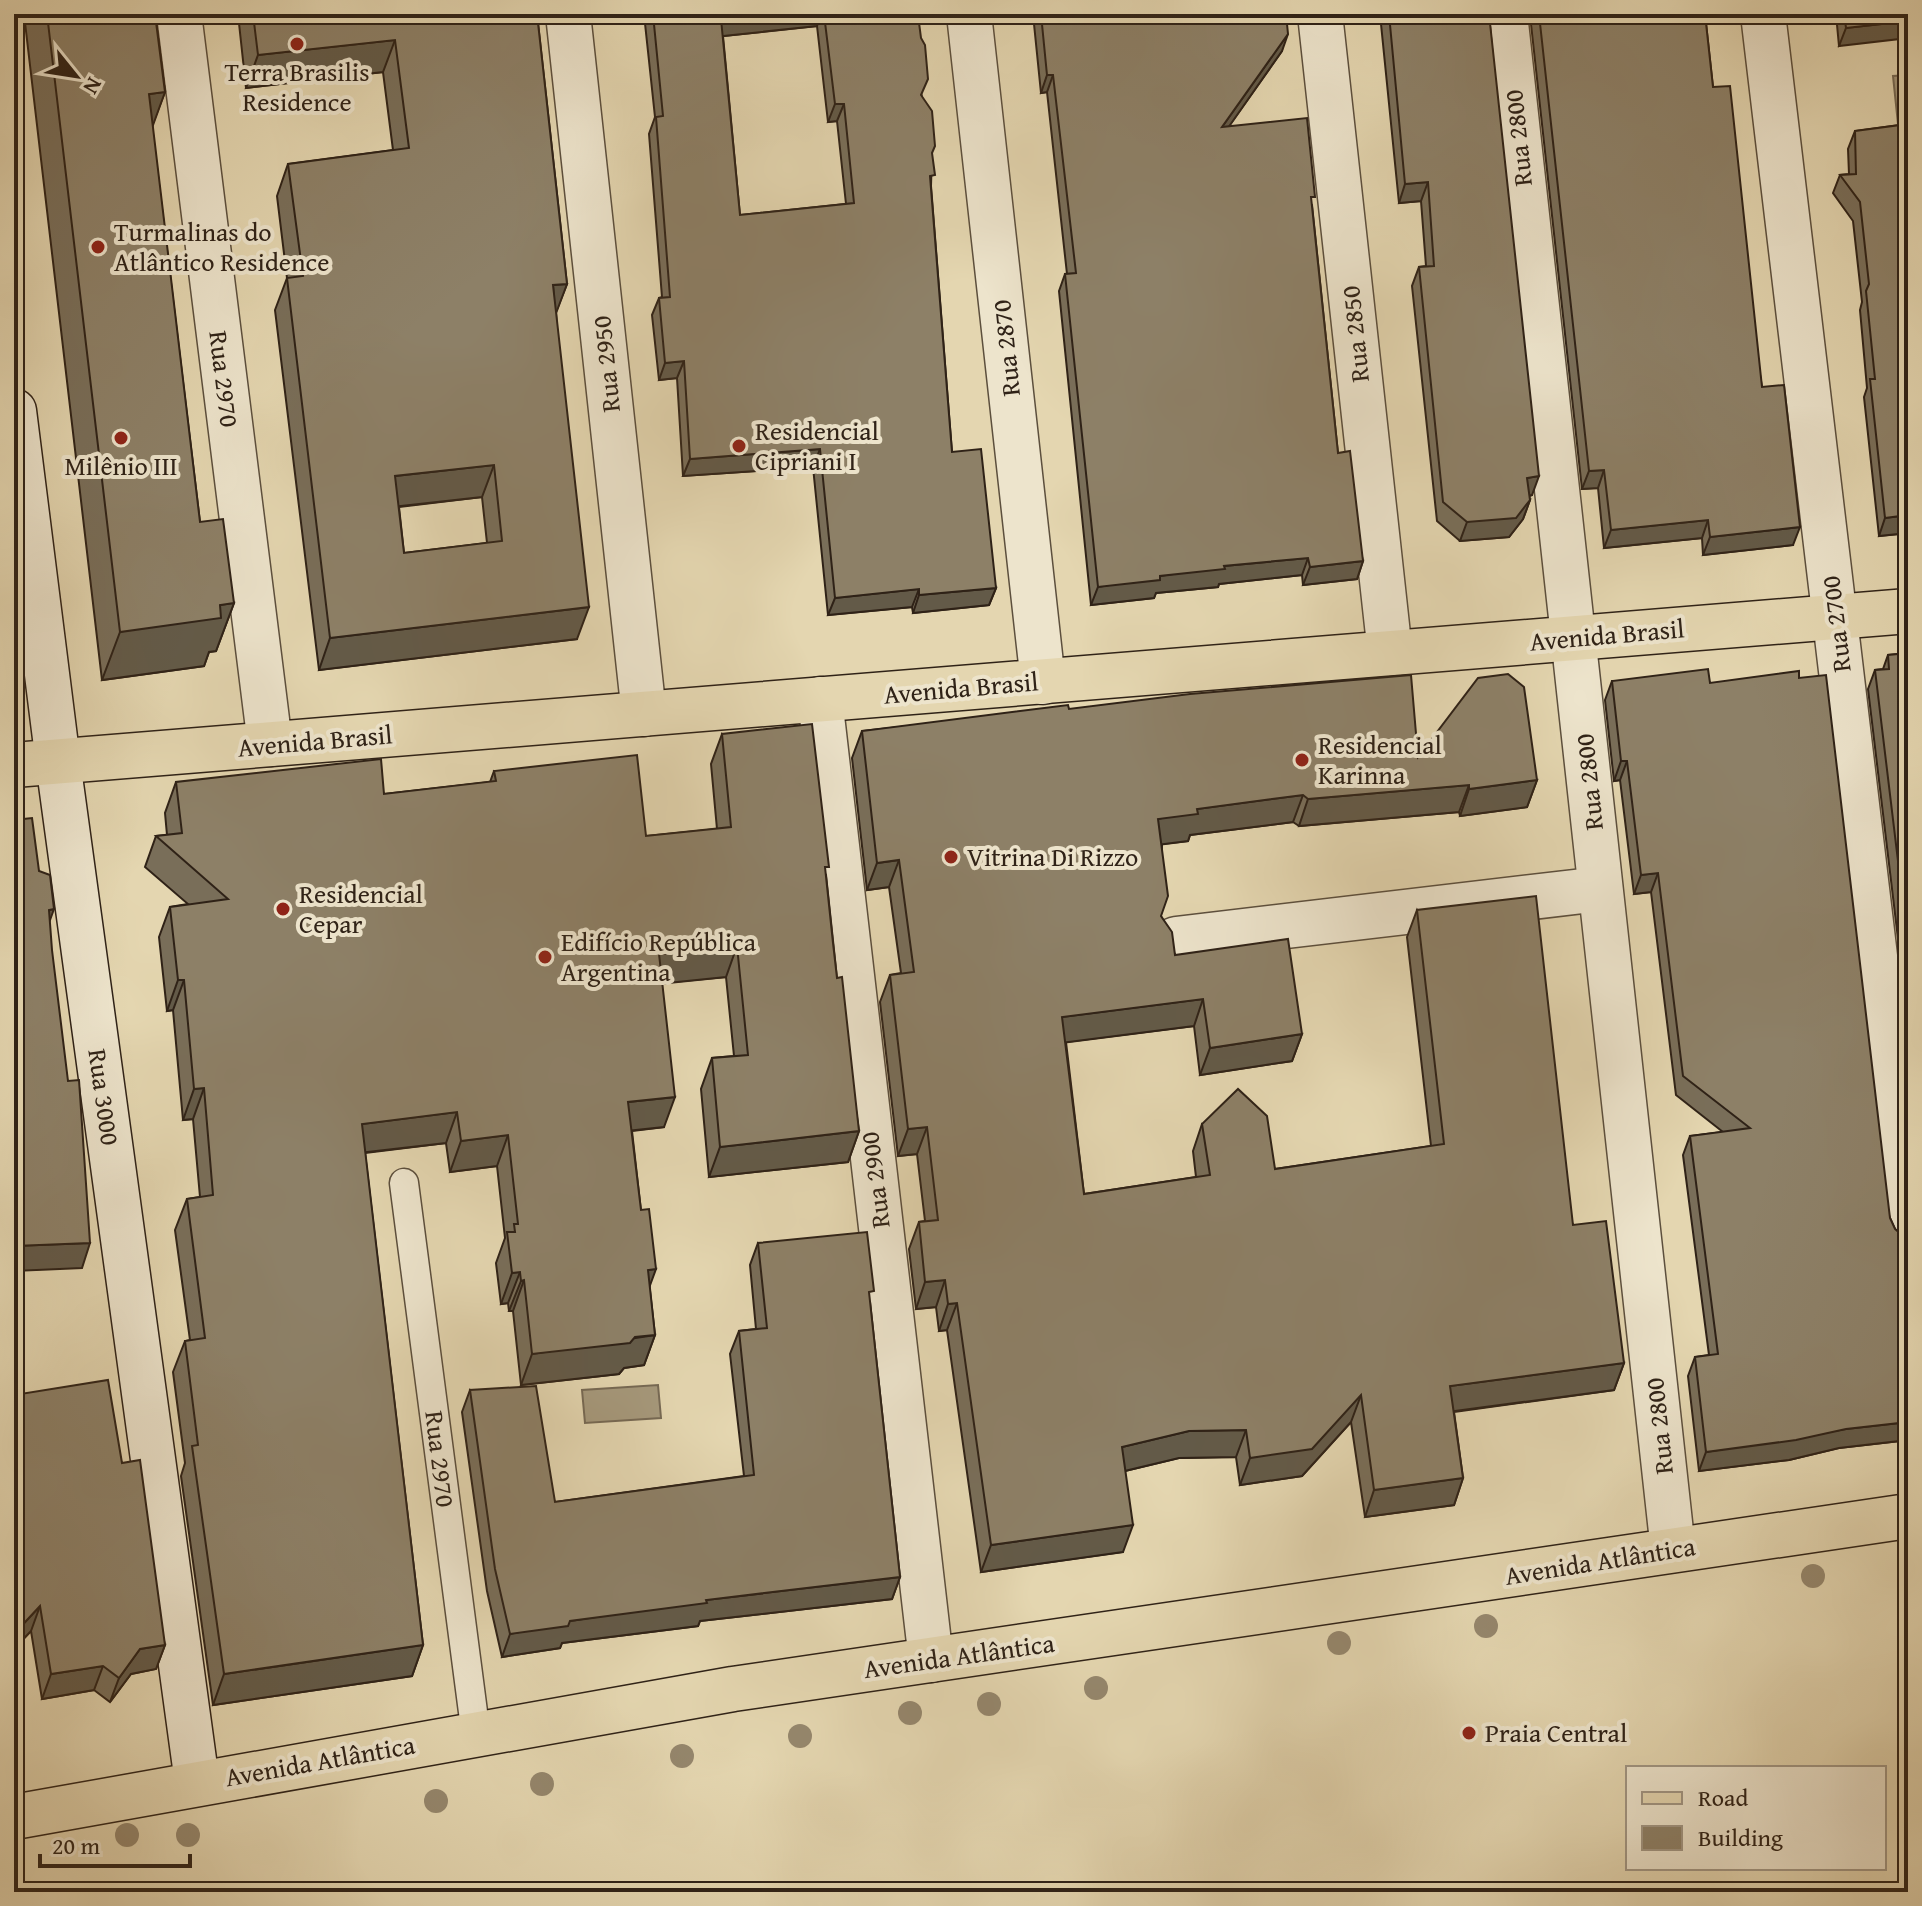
<svg xmlns="http://www.w3.org/2000/svg" width="1922" height="1906" font-family="'Gentium Book Plus',serif">
	<style>
		.water { fill: #a6997c; stroke: #766954; stroke-width: 2 }
		.lines { fill: none; stroke-linecap: round; stroke-linejoin: round }
		.lane-casing { stroke: #5c4f3d; stroke-width: 31 }
		.street-casing { stroke: #5c4f3d; stroke-width: 47 }
		.secondary-casing { stroke: #2f2217; stroke-width: 47 }
		.primary-casing { stroke: #2f2217; stroke-width: 47 }
		.lane { stroke: #ede4cc; stroke-width: 28 }
		.street { stroke: #ede4cc; stroke-width: 44 }
		.secondary { stroke: #ede4cc; stroke-width: 44 }
		.primary { stroke: #e4d6b0; stroke-width: 44 }
		.tree { fill: #95876d }
		.wall { fill: #796e59; stroke: #2f2217; stroke-width: 2; fill-rule: evenodd }
		.shaded-wall { fill: #635a48; stroke: #2f2217; stroke-width: 2 }
		.building { fill: #8d8067; stroke: #2f2217; stroke-width: 2; fill-rule: evenodd }
		.poi-dot { fill: #8f2418; stroke: #ede4cc; stroke-width: 3 }
		.labels { text-anchor: middle; stroke-width: 8; stroke-linejoin: round; paint-order: stroke }
		.poi-label { font-size: 26px; fill: #2f2217; stroke: #ede4cc; text-anchor: start }
		.street-label { font-size: 26px; fill: #2f2217; stroke: #ede4cc }
	</style>
	<rect width="100%" height="100%" fill="#e4d6b0"/>
	<filter id="stains"><feTurbulence type="fractalNoise" baseFrequency=".0025" numOctaves="4"/><feColorMatrix values="0 0 0 0 .2 0 0 0 0 .09 0 0 0 0 .02 0 0 0 .5 -.17"/></filter>
	<radialGradient id="worn" r=".72"><stop offset=".6" stop-color="#630" stop-opacity="0"/><stop offset="1" stop-color="#630" stop-opacity=".3"/></radialGradient>
	<g class="water">
		<polygon points="1908,75 1908,123 1898,124 1893,76"/>
		<polygon points="658,1385 661,1418 585,1423 582,1390"/>
	</g>
	<g class="lines">
		<defs>
			<polyline id="lane" points="404,1183 476,1735"/>
			<g id="street">
				<polyline points="179,14 270,744"/>
				<polyline points="568,14 644,714"/>
				<polyline points="969,14 1043,682"/>
				<polyline points="1320,14 1390,653"/>
				<polyline points="1505,14 1673,1550"/>
				<polyline points="1763,14 1908,1234"/>
				<polyline points="820,699 931,1660"/>
				<polyline points="1176,939 1600,889"/>
			</g>
			<polyline id="secondary" points="14,411 58,762 197,1782"/>
			<g id="primary">
				<polyline points="14,765 1908,611"/>
				<polyline points="14,1817 733,1689 1908,1516"/>
			</g>
		</defs>
		<use href="#lane" class="lane-casing"/>
		<use href="#street" class="street-casing"/>
		<use href="#secondary" class="secondary-casing"/>
		<use href="#primary" class="primary-casing"/>
		<use href="#lane" class="lane"/>
		<use href="#street" class="street"/>
		<use href="#secondary" class="secondary"/>
		<use href="#primary" class="primary"/>
	</g>
	<g class="tree">
		<circle cx="1813" cy="1576" r="12"/>
		<circle cx="1486" cy="1626" r="12"/>
		<circle cx="1339" cy="1643" r="12"/>
		<circle cx="1096" cy="1688" r="12"/>
		<circle cx="989" cy="1704" r="12"/>
		<circle cx="910" cy="1713" r="12"/>
		<circle cx="800" cy="1736" r="12"/>
		<circle cx="682" cy="1756" r="12"/>
		<circle cx="542" cy="1784" r="12"/>
		<circle cx="436" cy="1801" r="12"/>
		<circle cx="127" cy="1835" r="12"/>
		<circle cx="188" cy="1835" r="12"/>
	</g>
	<g class="wall">
		<polygon points="24,14 155,14 165,92 152,126 200,522 234,603 216,651 209,652 204,666 102,680"/>
		<path d="M238,14H537L567,284L556,312L577,639L319,670L275,310L287,278L277,196L288,164L393,150L383,72L246,88ZM482,497L487,543L404,553L399,507Z"/>
		<path d="M644,14H902L922,97L932,154L931,186L952,452L996,588L989,605L913,613L912,607L828,615L813,467L683,476L677,378L659,380L652,315L659,298L662,297L649,134L655,117ZM817,26L828,122L837,121L846,204L740,215L723,36Z"/>
		<polygon points="1033,14 1286,14 1282,51 1229,126 1312,205 1338,453 1363,561 1357,579 1303,585 1302,575 1219,584 1218,587 1156,593 1154,598 1091,605 1059,291 1065,274 1067,274 1047,92 1041,93"/>
		<polygon points="1380,14 1489,14 1532,495 1529,496 1530,500 1523,519 1509,537 1460,541 1437,521 1412,286 1419,267 1426,266 1421,201 1399,203"/>
		<polygon points="1535,14 1705,14 1713,87 1762,387 1793,545 1703,555 1702,538 1604,548 1598,488 1582,489 1531,24"/>
		<polygon points="1836,14 1908,14 1839,46"/>
		<polygon points="1908,124 1908,533 1879,536 1864,397 1867,388 1860,310 1862,302 1853,221 1833,193 1840,175 1849,174 1848,149 1855,131"/>
		<polygon points="1908,653 1908,1022 1868,689 1875,670 1883,669 1888,655"/>
		<polygon points="1612,681 1710,683 1890,1218 1895,1229 1904,1237 1908,1238 1908,1440 1839,1448 1789,1460 1699,1471 1688,1376 1695,1357 1709,1355 1683,1155 1690,1136 1723,1132 1676,1095 1651,892 1634,894 1620,780 1614,781 1605,700"/>
		<polygon points="1069,709 1418,757 1537,780 1527,807 1460,816 1459,812 1299,826 1293,822 1190,835 1188,841 1162,844 1161,916 1175,955 1302,1034 1292,1061 1200,1075 1194,1026 1066,1042 1084,1194 1196,1177 1193,1151 1202,1124 1275,1169 1431,1146 1407,937 1417,910 1573,1225 1624,1363 1614,1390 1454,1412 1463,1478 1454,1505 1365,1517 1351,1422 1302,1476 1240,1485 1236,1457 1179,1458 1125,1471 1123,1552 981,1572 947,1330 939,1331 936,1307 916,1309 909,1249 919,1222 925,1221 917,1154 898,1156 880,1002 890,975 901,973 889,887 867,890 852,758 862,731"/>
		<polygon points="722,734 826,875 837,978 859,1131 848,1162 709,1177 701,1089 712,1058 734,1056 726,977 662,983 664,1127 632,1131 655,1335 644,1365 624,1368 619,1374 521,1385 513,1311 509,1311 508,1303 501,1304 496,1263 505,1238 497,1166 450,1172 446,1143 365,1153 423,1645 412,1676 213,1705 181,1476 185,1463 173,1372 185,1341 190,1340 175,1230 187,1199 200,1197 193,1119 183,1120 173,1010 167,1011 159,937 170,907 188,904 145,867 156,836 167,835 165,813 176,782 384,794 490,782 494,771 646,836 717,829 711,764"/>
		<polygon points="758,1243 870,1302 900,1577 892,1599 700,1621 698,1626 562,1643 560,1648 502,1657 487,1591 462,1412 470,1390 555,1502 744,1476 730,1354 739,1331 756,1329 750,1265"/>
		<polygon points="14,1395 122,1463 165,1645 156,1669 131,1674 110,1702 94,1690 42,1699 31,1631 14,1649"/>
	</g>
	<g class="shaded-wall">
		<polygon points="774,14 821,14 817,26 714,37 721,19"/>
		<polygon points="1908,21 1908,38 1839,46 1846,28"/>
		<polygon points="1288,34 1282,51 1216,145 1222,127"/>
		<polygon points="395,40 383,72 246,88 258,55"/>
		<polygon points="1047,75 1053,75 1047,92 1041,93"/>
		<polygon points="165,92 148,139 149,94"/>
		<polygon points="835,104 844,104 837,121 828,122"/>
		<polygon points="1428,182 1421,201 1399,203 1405,184"/>
		<polygon points="567,284 555,316 553,285"/>
		<polygon points="684,361 677,378 659,380 665,363"/>
		<polygon points="820,449 813,467 683,476 690,459"/>
		<polygon points="494,465 482,497 383,508 395,476"/>
		<polygon points="1604,470 1598,488 1582,489 1589,471"/>
		<polygon points="1539,476 1532,495 1521,497 1527,478"/>
		<polygon points="1530,500 1523,519 1509,537 1460,541 1467,522"/>
		<polygon points="1908,515 1908,533 1879,536 1885,518"/>
		<polygon points="1708,520 1702,538 1604,548 1611,530"/>
		<polygon points="1800,527 1793,545 1703,555 1710,537"/>
		<polygon points="1308,558 1302,575 1219,584 1218,587 1156,593 1154,598 1091,605 1098,587 1160,576 1224,566"/>
		<polygon points="1363,561 1357,579 1303,585 1310,567"/>
		<polygon points="996,588 989,605 913,613 919,595"/>
		<polygon points="919,589 912,607 828,615 835,598"/>
		<polygon points="234,603 216,651 209,652 204,666 102,680 120,632 220,605"/>
		<polygon points="589,607 577,639 319,670 330,638"/>
		<polygon points="1621,761 1627,761 1620,780 1614,781"/>
		<polygon points="1537,780 1527,807 1460,816 1469,789"/>
		<polygon points="1469,785 1459,812 1299,826 1308,799"/>
		<polygon points="1303,795 1293,822 1190,835 1188,841 1149,846 1158,819 1197,809"/>
		<polygon points="899,860 889,887 867,890 877,863"/>
		<polygon points="1658,873 1651,892 1634,894 1641,875"/>
		<polygon points="54,909 45,934 49,910"/>
		<polygon points="737,946 726,977 648,985 659,954"/>
		<polygon points="178,980 184,980 173,1010 167,1011"/>
		<polygon points="1203,999 1194,1026 1053,1044 1062,1017"/>
		<polygon points="1302,1034 1292,1061 1200,1075 1210,1048"/>
		<polygon points="204,1088 193,1119 183,1120 194,1089"/>
		<polygon points="675,1097 664,1127 617,1132 628,1102"/>
		<polygon points="457,1112 446,1143 350,1154 362,1124"/>
		<polygon points="927,1127 917,1154 898,1156 908,1129"/>
		<polygon points="859,1131 848,1162 709,1177 720,1147"/>
		<polygon points="508,1135 497,1166 450,1172 461,1141"/>
		<polygon points="90,1243 82,1268 14,1271 14,1246"/>
		<polygon points="656,1269 645,1299 648,1270"/>
		<polygon points="520,1272 508,1303 501,1304 512,1273"/>
		<polygon points="524,1280 513,1311 509,1311 521,1281"/>
		<polygon points="945,1280 936,1307 916,1309 925,1282"/>
		<polygon points="957,1303 947,1330 939,1331 948,1304"/>
		<polygon points="655,1335 644,1365 624,1368 619,1374 521,1385 532,1354"/>
		<polygon points="1624,1363 1614,1390 1440,1413 1450,1386"/>
		<polygon points="1361,1395 1351,1422 1302,1476 1240,1485 1250,1458"/>
		<polygon points="1908,1422 1908,1440 1839,1448 1789,1460 1699,1471 1706,1452 1846,1429"/>
		<polygon points="1246,1430 1236,1457 1179,1458 1112,1474 1122,1447 1189,1431"/>
		<polygon points="1463,1478 1454,1505 1365,1517 1374,1490"/>
		<polygon points="1133,1525 1123,1552 981,1572 991,1545"/>
		<polygon points="900,1577 892,1599 700,1621 698,1626 562,1643 560,1648 502,1657 510,1634 570,1621 706,1600"/>
		<polygon points="40,1606 31,1631 14,1649 14,1634"/>
		<polygon points="165,1645 156,1669 131,1674 110,1702 119,1678 140,1649"/>
		<polygon points="423,1645 412,1676 213,1705 224,1674"/>
		<polygon points="103,1666 94,1690 42,1699 51,1674"/>
	</g>
	<g class="building">
		<polygon points="47,14 155,14 165,92 149,94 200,522 223,519 234,603 220,605 221,618 120,632"/>
		<path d="M253,14H537L567,284L553,285L589,607L330,638L287,278L303,276L288,164L409,148L395,40L258,55ZM494,465L502,541L404,553L395,476Z"/>
		<polygon points="653,14 774,14 721,19 740,215 854,203 844,104 835,104 824,14 902,14 902,17 918,15 921,38 925,45 928,79 921,95 932,111 935,146 932,153 935,175 930,176 952,452 981,449 996,588 919,595 919,589 835,598 820,449 690,459 684,361 665,363 659,298 670,297 656,117 663,116"/>
		<polygon points="1041,14 1286,14 1288,34 1222,127 1307,118 1315,197 1311,197 1338,453 1350,451 1363,561 1310,567 1308,558 1224,566 1225,569 1160,576 1160,580 1098,587 1065,274 1076,273 1053,75 1047,75"/>
		<polygon points="1389,14 1489,14 1539,476 1527,478 1530,500 1516,518 1467,522 1443,502 1419,267 1434,266 1428,182 1405,184"/>
		<polygon points="1539,14 1705,14 1713,87 1730,86 1762,387 1784,385 1800,527 1710,537 1708,520 1611,530 1604,470 1589,471"/>
		<polygon points="1844,14 1908,14 1908,21 1846,28"/>
		<polygon points="1908,124 1908,515 1885,518 1870,379 1875,379 1866,291 1869,284 1860,202 1840,175 1856,174 1855,131"/>
		<polygon points="1908,653 1908,944 1875,670 1889,669 1888,655"/>
		<polygon points="1708,669 1710,683 1799,671 1799,678 1826,675 1890,1218 1895,1229 1904,1237 1908,1238 1908,1422 1846,1429 1796,1440 1706,1452 1695,1357 1718,1354 1690,1136 1750,1128 1683,1076 1658,873 1641,875 1627,761 1621,761 1612,681"/>
		<polygon points="1508,674 1524,687 1537,780 1469,789 1469,785 1308,799 1303,795 1197,809 1198,814 1158,819 1168,896 1161,916 1172,932 1175,955 1288,939 1302,1034 1210,1048 1203,999 1062,1017 1084,1194 1210,1175 1202,1124 1238,1089 1267,1116 1275,1169 1444,1144 1417,910 1536,896 1573,1225 1606,1221 1624,1363 1450,1386 1463,1478 1374,1490 1361,1395 1312,1449 1250,1458 1246,1430 1189,1431 1122,1447 1133,1525 991,1545 957,1303 948,1304 945,1280 925,1282 919,1222 938,1220 927,1127 908,1129 890,975 914,972 899,860 877,863 862,731 1068,705 1069,709 1190,694 1411,675 1418,757 1478,678"/>
		<polygon points="812,724 829,867 825,867 833,943 837,978 842,977 859,1131 720,1147 712,1058 748,1055 737,946 659,954 675,1097 628,1102 641,1210 649,1209 656,1269 648,1270 655,1335 635,1337 630,1343 532,1354 524,1280 521,1281 520,1272 512,1273 507,1232 515,1232 514,1224 518,1224 508,1135 461,1141 457,1112 362,1124 423,1645 224,1674 192,1446 198,1445 185,1341 205,1338 187,1199 213,1195 204,1088 194,1089 184,980 178,980 170,907 228,899 156,836 182,833 176,782 381,759 384,794 496,781 494,771 637,755 646,836 731,827 722,734"/>
		<polygon points="32,818 39,871 50,875 54,909 49,910 52,950 68,1081 79,1080 90,1243 14,1246 14,820"/>
		<polygon points="867,1232 874,1291 869,1292 900,1577 706,1600 707,1603 570,1621 568,1626 510,1634 495,1569 470,1390 536,1386 555,1502 754,1475 739,1331 767,1328 758,1243"/>
		<polygon points="108,1380 122,1463 140,1460 165,1645 140,1649 119,1678 103,1666 51,1674 40,1606 14,1634 14,1395"/>
	</g>
	<g class="poi-dot">
		<circle cx="297" cy="44" r="8"/>
		<circle cx="98" cy="247" r="8"/>
		<circle cx="121" cy="438" r="8"/>
		<circle cx="739" cy="446" r="8"/>
		<circle cx="1302" cy="760" r="8"/>
		<circle cx="951" cy="857" r="8"/>
		<circle cx="283" cy="909" r="8"/>
		<circle cx="545" cy="957" r="8"/>
		<circle cx="1469" cy="1733" r="8"/>
	</g>
	<g class="labels">
		<g class="poi-label">
			<text x="297" y="81" text-anchor="middle">Terra Brasilis<tspan x="297" dy="30">Residence</tspan></text>
			<text x="114" y="241">Turmalinas do<tspan x="114" dy="30">Atlântico Residence</tspan></text>
			<text x="755" y="440">Residencial<tspan x="755" dy="30">Cipriani I</tspan></text>
			<text x="121" y="475" text-anchor="middle">Milênio III</text>
			<text x="1318" y="754">Residencial<tspan x="1318" dy="30">Karinna</tspan></text>
			<text x="967" y="866">Vitrina Di Rizzo</text>
			<text x="299" y="903">Residencial<tspan x="299" dy="30">Cepar</tspan></text>
			<text x="561" y="951">Edifício República<tspan x="561" dy="30">Argentina</tspan></text>
			<text x="1485" y="1742">Praia Central</text>
		</g>
		<g class="street-label">
			<text transform="translate(1518 138) rotate(-96)" y="9">Rua 2800</text>
			<text transform="translate(1355 334) rotate(-96)" y="9">Rua 2850</text>
			<text transform="translate(1006 348) rotate(-96)" y="9">Rua 2870</text>
			<text transform="translate(606 364) rotate(-96)" y="9">Rua 2950</text>
			<text transform="translate(224 379) rotate(83)" y="9">Rua 2970</text>
			<text transform="translate(1836 624) rotate(-97)" y="9">Rua 2700</text>
			<text transform="translate(1607 635) rotate(-5)" y="9">Avenida Brasil</text>
			<text transform="translate(961 688) rotate(-5)" y="9">Avenida Brasil</text>
			<text transform="translate(315 741) rotate(-5)" y="9">Avenida Brasil</text>
			<text transform="translate(1589 782) rotate(-96)" y="9">Rua 2800</text>
			<text transform="translate(104 1097) rotate(82)" y="9">Rua 3000</text>
			<text transform="translate(875 1180) rotate(-97)" y="9">Rua 2900</text>
			<text transform="translate(1659 1426) rotate(-96)" y="9">Rua 2800</text>
			<text transform="translate(440 1459) rotate(83)" y="9">Rua 2970</text>
			<text transform="translate(1600 1561) rotate(-9)" y="9">Avenida Atlântica</text>
			<text transform="translate(959 1656) rotate(-8)" y="9">Avenida Atlântica</text>
			<text transform="translate(320 1761) rotate(-10)" y="9">Avenida Atlântica</text>
		</g>
	</g>
	<rect width="1922" height="1906" fill="none" stroke="#e4d6b0" stroke-width="48"/>
	<rect x="16" y="16" width="1890" height="1874" fill="none" stroke="#2f2217" stroke-width="4"/>
	<rect x="24" y="24" width="1874" height="1858" fill="none" stroke="#2f2217" stroke-width="2"/>
	<rect x="1626" y="1766" width="260" height="104" fill="#ede4cc" stroke="#a19684" stroke-width="2"/>
	<rect x="1642" y="1792" width="40" height="12" fill="#e4d6b0" stroke="#a19684" stroke-width="2"/>
	<text x="1698" y="1806" font-size="24" fill="#2f2217">Road</text>
	<rect x="1642" y="1826" width="40" height="24" fill="#8d8067" stroke="#a19684" stroke-width="2"/>
	<text x="1698" y="1846" font-size="24" fill="#2f2217">Building</text>
	<g transform="translate(76 76) rotate(120)" stroke="#ede4cc" stroke-width="6" paint-order="stroke">
	<path d="M0-6L14 30L0 20L-14 30Z" fill="#2f2217"/>
	<text y="-12" font-size="22" font-weight="bold" text-anchor="middle" fill="#2f2217">N</text>
	</g>
	<path d="M40 1854v12h150v-12" fill="none" stroke="#2f2217" stroke-width="4"/>
	<text x="52" y="1854" font-size="24" fill="#2f2217" stroke="#ede4cc" stroke-width="6" paint-order="stroke">20 m</text>
	<rect width="100%" height="100%" filter="url(#stains)"/>
	<rect width="100%" height="100%" fill="url(#worn)"/>
</svg>
